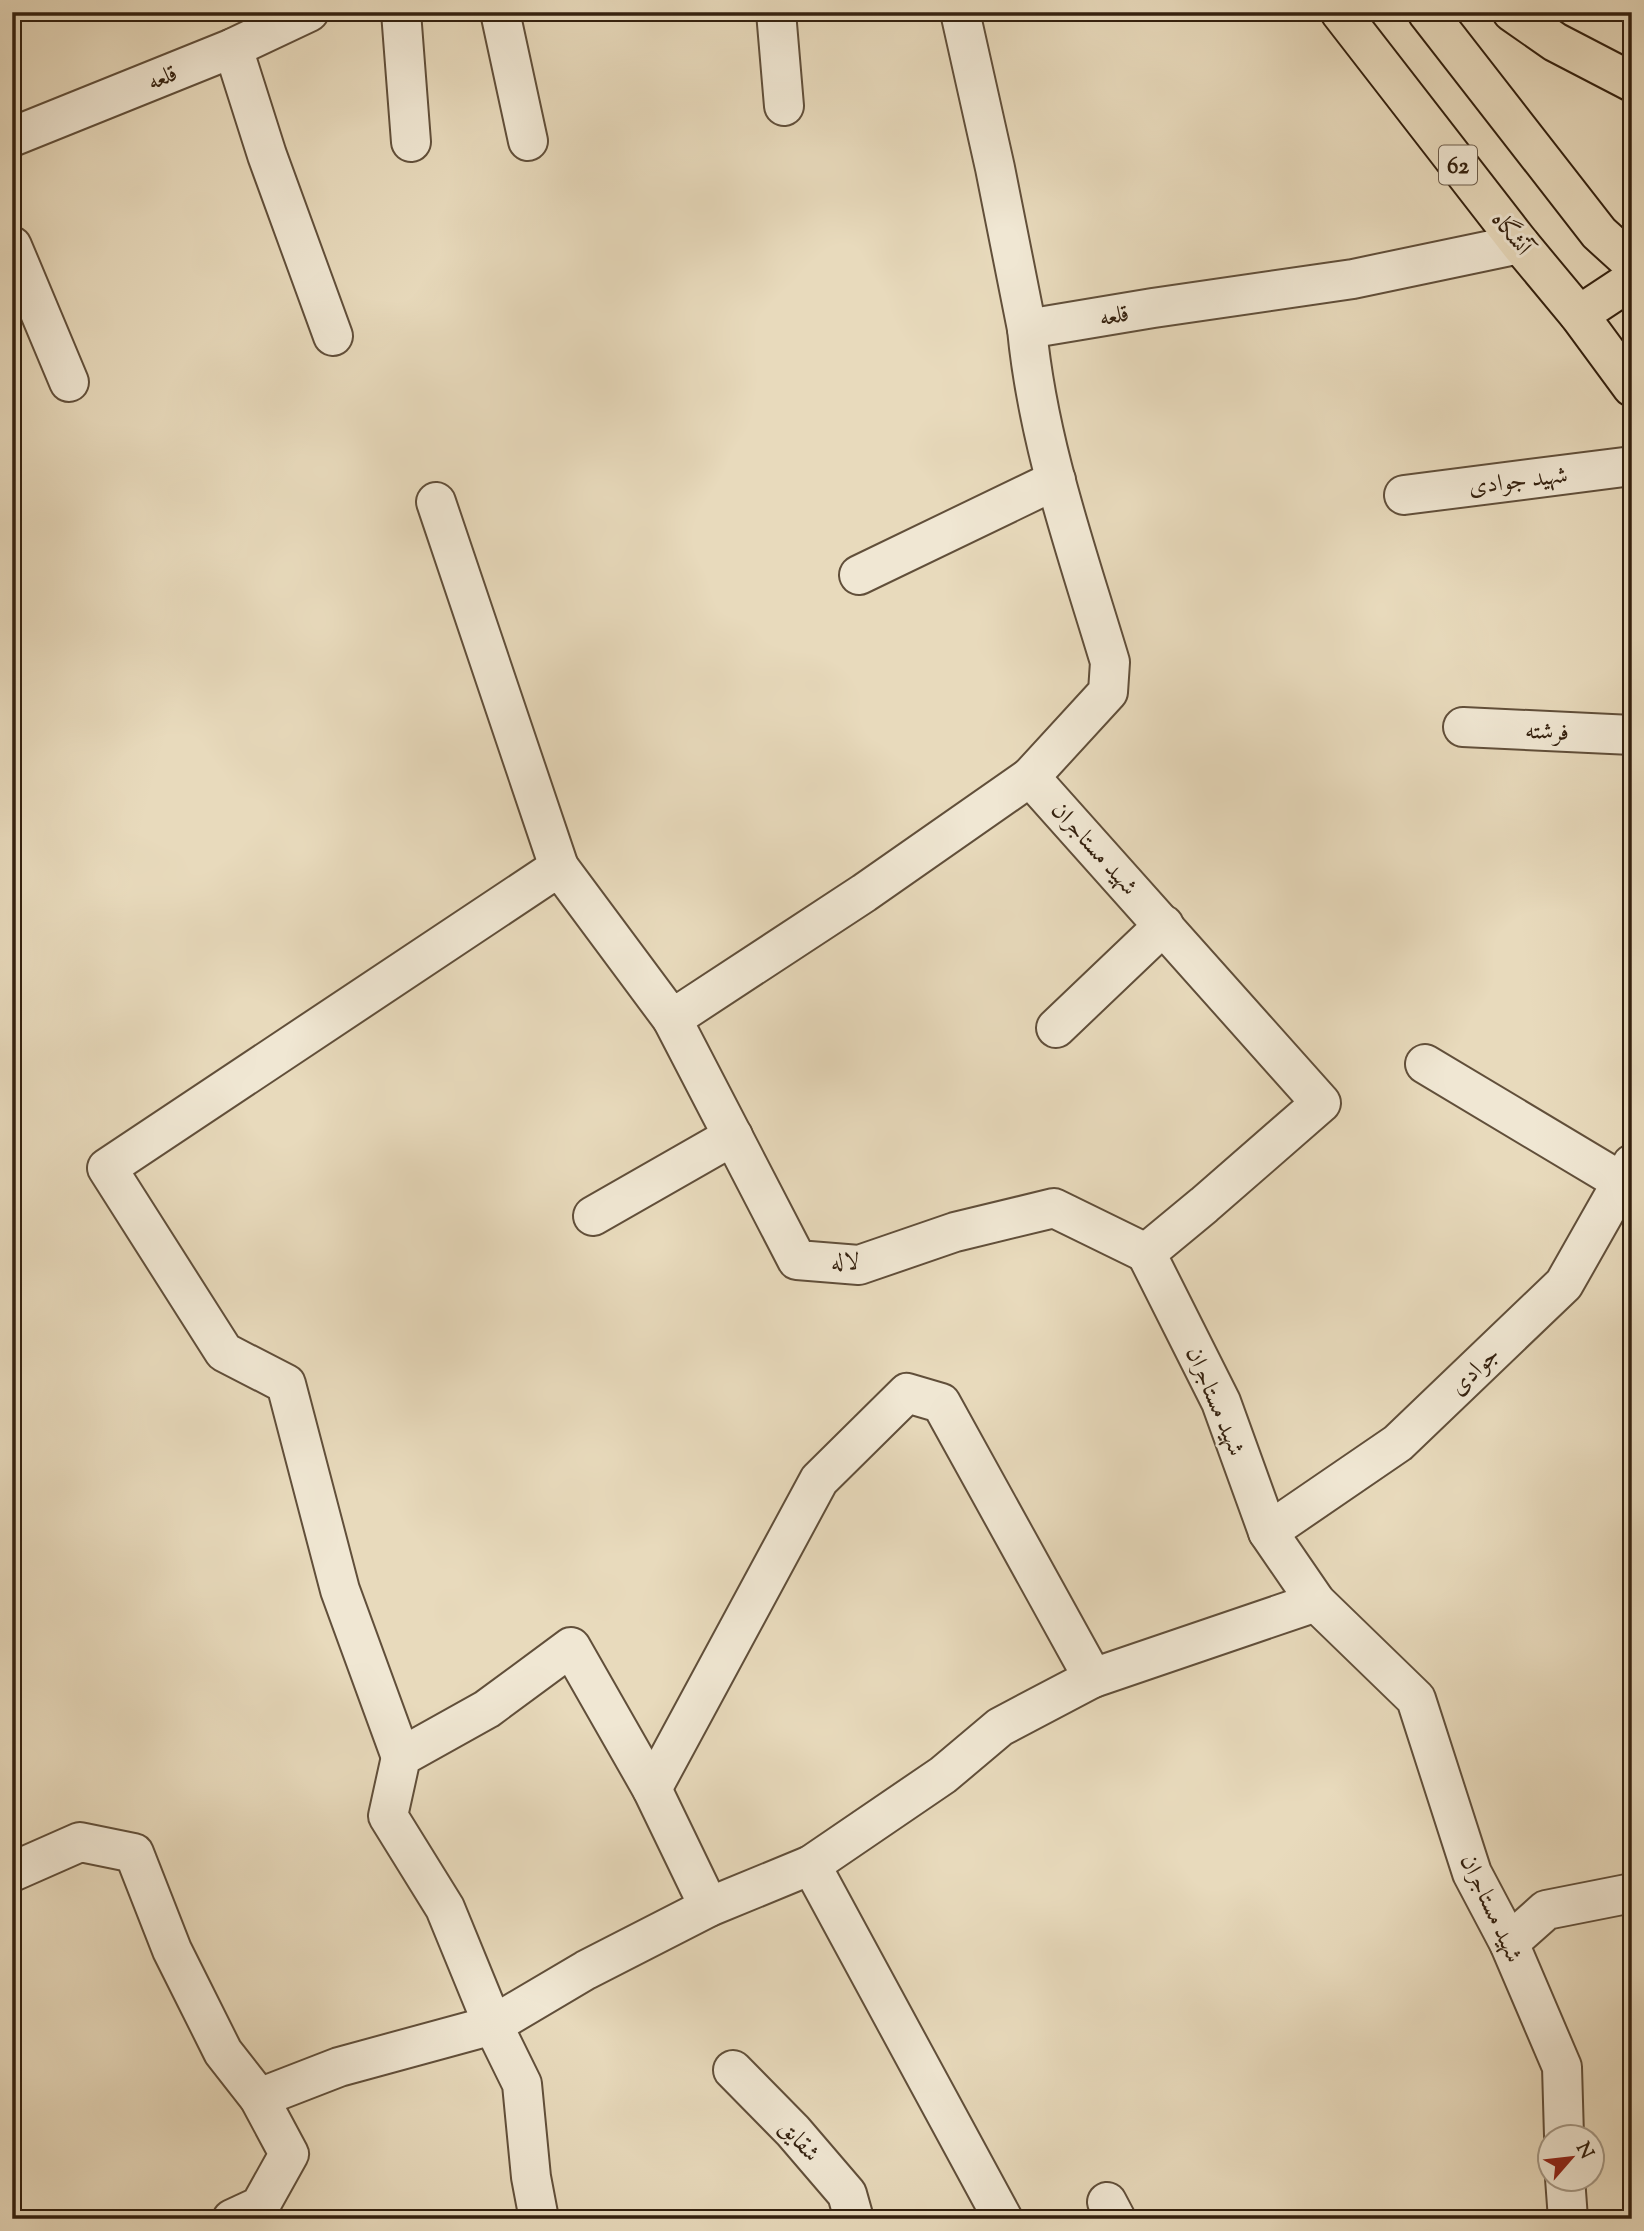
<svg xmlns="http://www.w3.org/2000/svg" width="1644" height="2231" font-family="'Sorts Mill Goudy',Amiri,serif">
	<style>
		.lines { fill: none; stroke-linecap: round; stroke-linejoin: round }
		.minor-casing { stroke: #614f3a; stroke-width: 42 }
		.major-casing { stroke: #34210f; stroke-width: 42 }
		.minor { stroke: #f0e7d3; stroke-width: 38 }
		.major { stroke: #e8dabc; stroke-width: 38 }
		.labels { text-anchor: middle; stroke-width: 6; stroke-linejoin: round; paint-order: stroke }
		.shield { fill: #f0e7d3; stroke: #6c5c4a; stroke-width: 2 }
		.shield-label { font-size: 23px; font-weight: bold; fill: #34210f }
		.street-label { font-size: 24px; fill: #34210f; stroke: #f0e7d3 }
	</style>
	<rect width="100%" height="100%" fill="#e8dabc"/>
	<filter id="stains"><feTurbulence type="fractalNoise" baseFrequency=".00286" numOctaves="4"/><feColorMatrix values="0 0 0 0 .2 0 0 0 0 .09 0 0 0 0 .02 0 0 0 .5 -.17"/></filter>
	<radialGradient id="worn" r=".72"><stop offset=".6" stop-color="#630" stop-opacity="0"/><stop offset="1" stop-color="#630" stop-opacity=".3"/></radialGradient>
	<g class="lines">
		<defs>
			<g id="minor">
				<polyline points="401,12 411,142"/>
				<polyline points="500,12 528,141"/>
				<polyline points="776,12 784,106"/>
				<polyline points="960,12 995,168 1027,329 1153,308 1353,279 1520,244"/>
				<polyline points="233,48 267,155 333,336"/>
				<polyline points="12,137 233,48 309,12"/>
				<polyline points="12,246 69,382"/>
				<polyline points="1404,495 1632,466"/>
				<polyline points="436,502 559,867"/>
				<polyline points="859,575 1056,480"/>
				<polyline points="1463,727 1632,735"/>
				<polyline points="1030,777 1321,1103 1204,1205 1146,1253 1221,1402 1268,1532 1316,1602 1416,1699 1472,1873 1509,1943 1562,2067 1564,2136"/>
				<polyline points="672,1019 797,1260 859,1265 955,1232 1054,1208 1146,1253"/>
				<polyline points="1056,1028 1164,925"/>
				<polyline points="1425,1064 1632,1188"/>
				<polyline points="593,1216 733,1136"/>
				<polyline points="1268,1532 1398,1443 1564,1284 1632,1164"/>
				<path d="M401,1757L340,1590L286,1384L224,1352L107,1168L559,867L672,1019L864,893L1030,777L1108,692L1110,662C1077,552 1038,444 1027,329"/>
				<polyline points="652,1789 819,1480 907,1393 941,1403 1093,1678"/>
				<polyline points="811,1865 1003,2219"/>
				<polyline points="12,1872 80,1842 134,1853 172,1950 223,2052 259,2098 289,2154 260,2206 232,2219"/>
				<polyline points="1509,1943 1546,1910 1632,1893"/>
				<polyline points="733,2070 793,2131 847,2194 854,2219"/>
				<polyline points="259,2098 339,2067 493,2025 586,1970 709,1907 811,1865 943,1775 1000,1727 1093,1678 1316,1602"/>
				<polyline points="1565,2178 1568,2219"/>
				<polyline points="1107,2202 1116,2219"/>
				<polyline points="539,2219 531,2177 522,2084 493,2025 445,1908 388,1816 401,1757 487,1709 571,1647 652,1789 709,1907"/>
			</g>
			<g id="major">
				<polyline points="1340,12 1520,244 1579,315 1632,387"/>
				<polyline points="1427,12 1599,233 1632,263"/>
				<polyline points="1512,12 1555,42 1632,82"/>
				<polyline points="1579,315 1632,280"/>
			</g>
		</defs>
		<use href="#minor" class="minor-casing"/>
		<use href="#major" class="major-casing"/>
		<use href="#minor" class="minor"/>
		<use href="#major" class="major"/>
	</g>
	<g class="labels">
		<rect class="shield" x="1439" y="145.5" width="38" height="39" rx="5"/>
		<g class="shield-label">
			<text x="1458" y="173">62</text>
		</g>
		<g class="street-label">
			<text transform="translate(162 77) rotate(-22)" y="8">قلعه</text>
			<text transform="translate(1512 233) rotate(52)" y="8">آتشگاه</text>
			<text transform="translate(1114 315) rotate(-10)" y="8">قلعه</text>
			<text transform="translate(1518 480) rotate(-7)" y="8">شهید جوادی</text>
			<text transform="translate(1547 731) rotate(3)" y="8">فرشته</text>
			<text transform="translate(1095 848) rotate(48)" y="8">شهید مستاجران</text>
			<text transform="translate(845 1261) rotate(-1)" y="8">لاله</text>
			<text transform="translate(1474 1370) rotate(-44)" y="8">جوادی</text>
			<text transform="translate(1216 1401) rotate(67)" y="8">شهید مستاجران</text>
			<text transform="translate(1492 1908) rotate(65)" y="8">شهید مستاجران</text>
			<text transform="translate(800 2140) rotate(48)" y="8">شقایق</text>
		</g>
	</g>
	<rect width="1644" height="2231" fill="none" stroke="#e8dabc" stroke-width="42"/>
	<rect x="14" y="14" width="1616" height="2203" fill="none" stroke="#34210f" stroke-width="3.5"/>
	<rect x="21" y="21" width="1602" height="2189" fill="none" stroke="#34210f" stroke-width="2"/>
	<g transform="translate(1571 2158) rotate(62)"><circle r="33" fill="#f0e7d3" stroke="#a59885" stroke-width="2"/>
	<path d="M0-5L12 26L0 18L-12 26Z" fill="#8f2418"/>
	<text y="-10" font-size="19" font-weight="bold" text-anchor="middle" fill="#34210f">N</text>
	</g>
	<rect width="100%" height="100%" filter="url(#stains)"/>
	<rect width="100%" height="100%" fill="url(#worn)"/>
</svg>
